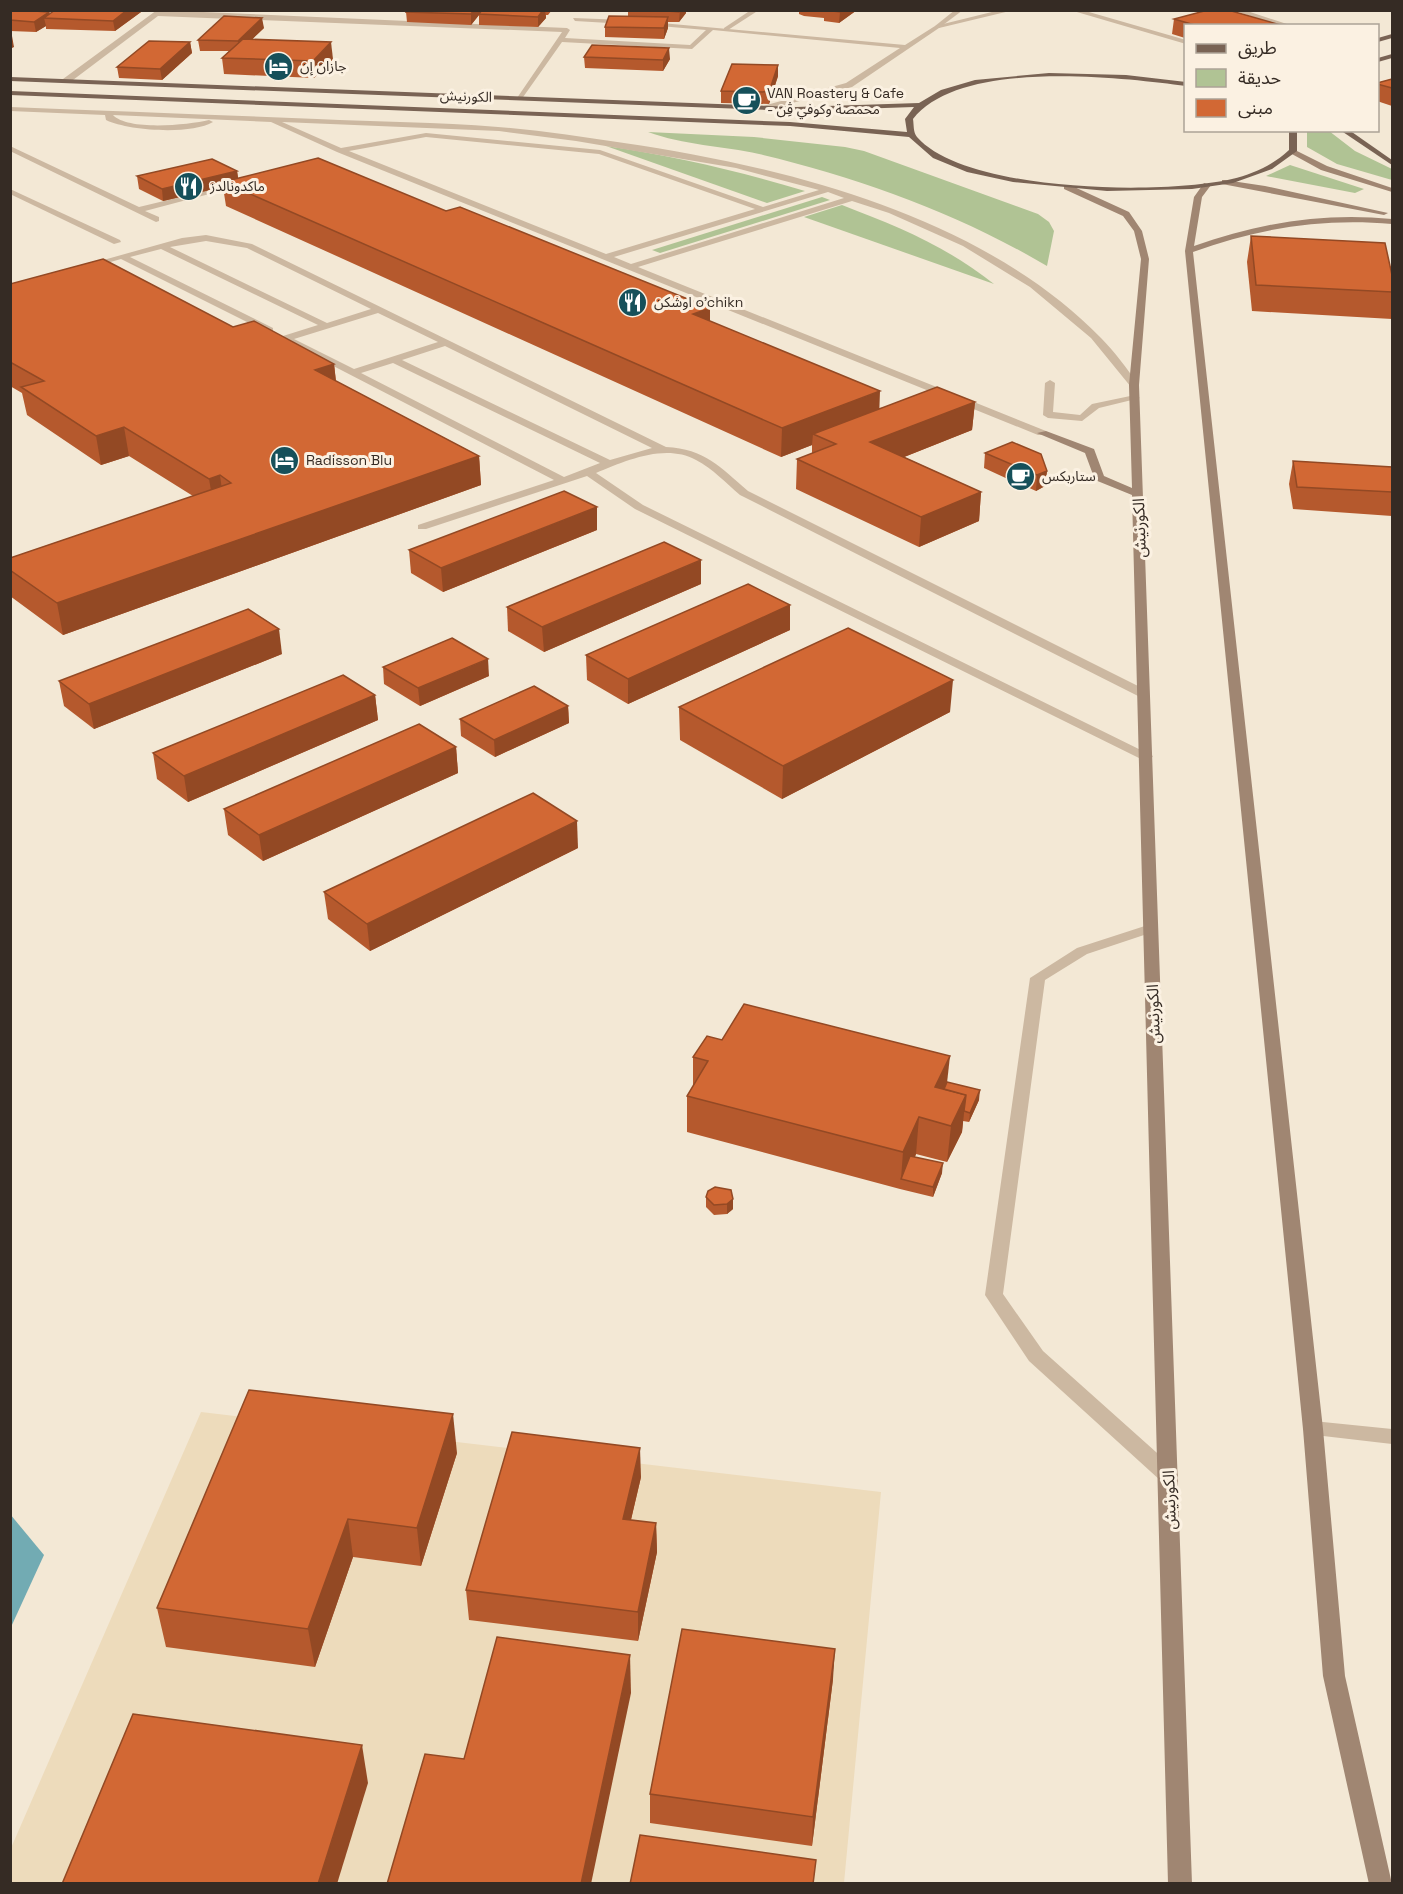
<svg xmlns="http://www.w3.org/2000/svg" width="1403" height="1894" font-family="'Space Grotesk','Noto Sans Arabic',sans-serif">
	<style>
		.green { fill: #b0c394 }
		.plaza { fill: #eddbbb; fill-rule: evenodd }
		.water { fill: #72abb3 }
		.lines { fill: none; stroke-linecap: round; stroke-linejoin: round }
		.service { fill: #ccb8a1; fill-rule: evenodd }
		.minor { fill: #ccb8a1; fill-rule: evenodd }
		.secondary { fill: #a08672; fill-rule: evenodd }
		.primary { fill: #796354; fill-rule: evenodd }
		.wall { fill: #b5592d }
		.shaded-wall { fill: #934924 }
		.building { fill: #d26834; stroke: #934924; stroke-width: 1.5 }
		.labels { text-anchor: middle; stroke-width: 6; stroke-linejoin: round; paint-order: stroke }
		.far-poi-label { font-size: 14px; fill: #352b24; stroke: #fbf1e2; text-anchor: start }
		.far-street-label { font-size: 14px; fill: #352b24; stroke: #fbf1e2 }
		.street-label { font-size: 16px; fill: #352b24; stroke: #fbf1e2 }
	</style>
	<rect width="100%" height="100%" fill="#f3e8d5"/>
	<g class="green">
		<polygon points="1307,131 1329,131 1355,151 1392,169 1392,180 1337,164 1307,147"/>
		<path d="M648,132L754,137L845,147L864,151L1038,214L1049,222L1054,231L1047,266C957,213 860,178 759,154C723,146 683,145 648,132Z"/>
		<path d="M606,146C674,156 739,171 805,191L767,203Z"/>
		<polygon points="1290,165 1364,189 1355,193 1266,176"/>
		<polygon points="822,197 830,200 660,253 652,250"/>
		<path d="M842,205C899,227 946,246 994,284L804,217Z"/>
	</g>
	<path class="plaza" d="M201,1412L881,1492L844,1883H591L468,1797L404,1883H337L367,1783L90,1883L11,1884V1848ZM256,1428L421,1566L353,1557L315,1667Z"/>
	<polygon class="water" points="10,1514 44,1555 11,1627 10,1627"/>
	<g class="lines">
		<g class="service">
			<polygon points="751,10 759,10 728,30 724,30 724,28"/>
			<polygon points="955,10 963,10 939,28 935,28 935,26"/>
			<path d="M10,107C113,111 214,115 317,119C377,122 438,122 498,127C540,130 582,137 624,143C787,167 982,216 1101,338C1115,352 1127,369 1139,385L1131,387L1091,338L1030,287L963,246L889,213L852,201L638,267L1046,431V435H1038L337,152L271,122L113,115C128,131 188,125 209,120L213,122C191,135 129,131 106,120L105,115L10,111ZM282,122L499,131L576,141L736,168L819,190L763,207L600,150L426,133L341,148ZM426,137L599,154L755,209L606,254L349,151ZM828,192L844,198L631,264L614,257Z"/>
			<polygon points="10,146 139,207 243,182 247,184 145,211 159,217 159,221 156,222 10,151"/>
			<polygon points="10,189 120,240 121,242 114,244 10,194"/>
			<path d="M206,235L252,244L666,447C705,449 720,467 748,491L1148,691V697H1140L740,495C726,483 713,469 696,460C665,443 625,461 596,473L643,505L1153,756L1151,759H1141L635,509L587,476L426,529H418V525L554,480L283,340V336L318,325L161,249L130,257L273,328V332H267L121,259L86,269L82,266L182,238ZM206,241L247,248L371,309L327,323L170,247ZM378,313L438,342L354,369L294,339ZM445,346L652,448L610,460L402,360ZM393,363L600,463L564,477L361,373Z"/>
			<polygon points="1050,380 1055,383 1053,412 1080,415 1092,404 1135,395 1140,398 1099,408 1082,421 1048,418 1043,415 1045,383"/>
			<polygon points="1151,924 1158,928 1156,931 1087,954 1045,980 1003,1294 1043,1351 1175,1469 1178,1475 1175,1481 1168,1483 1161,1481 1029,1361 985,1295 1030,978 1077,948"/>
		</g>
		<g class="minor">
			<polygon points="157,10 567,28 570,30 565,38 690,45 706,30 648,25 650,22 905,45 935,26 1000,10 1014,10 939,28 852,87 766,110 763,106 846,83 900,48 713,30 692,49 562,42 521,100 517,98 562,32 158,16 69,83 63,83 63,79"/>
			<polygon points="1070,10 1082,10 1186,40 1186,44"/>
			<polygon points="1232,10 1244,10 1293,26 1281,26"/>
			<polygon points="573,18 626,20 629,22 626,24 575,21"/>
			<polygon points="1313,1421 1392,1429 1392,1444 1306,1434 1303,1429 1306,1424"/>
		</g>
		<g class="secondary">
			<polygon points="1293,149 1327,166 1392,188 1392,192 1321,170 1290,153"/>
			<polygon points="1225,180 1265,186 1388,213 1384,215 1222,184 1222,180"/>
			<path d="M1204,183L1211,185L1202,197L1194,246C1258,223 1324,212 1392,219V224C1322,218 1259,228 1193,252L1323,1429L1345,1676L1392,1884H1369L1323,1676L1303,1429L1185,251L1194,197Z"/>
			<polygon points="1064,185 1070,185 1129,212 1142,231 1149,259 1139,385 1192,1884 1168,1884 1132,495 1095,480 1085,453 1037,433 1046,431 1094,449 1104,476 1132,488 1129,385 1141,259 1134,231 1123,216 1064,189"/>
		</g>
		<g class="primary">
			<polygon points="1392,34 1392,38 1378,42 1378,38"/>
			<polygon points="1392,54 1392,58 1378,62 1378,58"/>
			<path d="M1049,73L1126,75L1186,82V86C1117,77 960,59 913,119C914,125 913,132 917,137C966,193 1164,195 1232,179C1253,174 1273,165 1289,150V130H1297V151L1272,169L1233,183L1192,189L1107,191L1013,182L967,172L933,158L909,137L790,126L10,95V91L790,122L907,132L905,119L914,107L796,111L10,81V77L796,107L919,103L941,90L975,80Z"/>
			<polygon points="1340,130 1349,130 1392,160 1392,165"/>
		</g>
	</g>
	<g class="wall">
		<polygon points="10,10 49,12 50,15 55,10 141,10 141,12 115,31 46,29 46,26 36,32 10,31"/>
		<polygon points="482,10 552,10 548,15 546,15 546,18 538,27 479,25 479,15 471,25 407,22 406,12 480,13"/>
		<polygon points="628,10 686,10 686,13 679,22 668,22 668,28 664,39 605,37 605,27 628,17"/>
		<polygon points="799,10 857,10 839,23 824,21 824,18 804,16 799,14"/>
		<polygon points="1174,19 1284,26 1185,26 1185,38 1172,34"/>
		<polygon points="264,28 252,39 333,59 314,78 224,74 222,58 229,51 200,51 198,40"/>
		<polygon points="190,42 192,53 162,80 119,78 117,67"/>
		<polygon points="584,57 670,59 663,71 585,68"/>
		<polygon points="778,65 778,76 769,104 721,103 721,91"/>
		<polygon points="1392,79 1392,106 1377,101 1377,83"/>
		<polygon points="237,171 238,178 710,321 879,408 975,402 972,430 904,457 981,492 979,521 919,547 796,489 797,459 812,454 812,445 781,457 226,206 223,187 163,201 139,189 137,176"/>
		<polygon points="1251,236 1392,275 1392,319 1252,311 1247,262"/>
		<polygon points="10,284 233,327 334,364 336,381 479,456 481,485 63,635 10,596 10,558 193,496 129,456 101,465 27,415 22,393 10,386"/>
		<polygon points="985,453 1047,471 1045,486 1036,491 1025,486 1018,489 1010,485 1010,480 984,468"/>
		<polygon points="1293,461 1392,467 1392,516 1293,509 1289,484"/>
		<polygon points="597,530 443,592 411,573 409,550"/>
		<polygon points="701,584 544,652 508,631 507,607"/>
		<polygon points="790,605 790,630 628,704 587,680 586,655"/>
		<polygon points="282,654 94,729 64,706 59,681"/>
		<polygon points="383,667 489,676 420,706 384,684"/>
		<polygon points="375,695 378,720 188,802 157,779 153,753"/>
		<polygon points="568,706 569,723 495,757 461,736 460,719"/>
		<polygon points="679,707 950,712 782,799 680,740"/>
		<polygon points="456,747 458,773 263,861 228,835 224,809"/>
		<polygon points="578,848 370,951 328,919 324,892"/>
		<polygon points="722,1040 947,1082 979,1100 969,1122 963,1121 962,1132 947,1162 916,1154 915,1157 942,1173 933,1197 900,1189 687,1132 687,1096 693,1086 693,1057"/>
		<polygon points="706,1197 733,1199 733,1209 727,1214 714,1215 706,1207"/>
		<polygon points="457,1453 421,1566 353,1557 315,1667 166,1647 157,1608"/>
		<polygon points="641,1477 631,1520 656,1523 657,1552 638,1641 469,1620 466,1590"/>
		<polygon points="833,1679 812,1846 650,1823 650,1794"/>
	</g>
	<g class="shaded-wall">
		<polygon points="127,10 141,10 141,12 115,31 113,21"/>
		<polygon points="474,10 480,10 480,14 479,14 479,15 471,25 471,14"/>
		<polygon points="543,10 545,10 546,18 538,27 538,17"/>
		<polygon points="680,10 686,10 686,13 679,22"/>
		<polygon points="842,10 857,10 839,23 840,12"/>
		<polygon points="49,12 50,18 44,18 46,26 36,32 34,22"/>
		<polygon points="668,17 668,28 664,39 664,28"/>
		<polygon points="262,18 264,28 239,52 238,41"/>
		<polygon points="12,36 14,47 10,49 10,37"/>
		<polygon points="190,42 192,53 162,80 160,69"/>
		<polygon points="331,42 333,59 314,78 313,61"/>
		<polygon points="669,48 670,59 663,71 663,60"/>
		<polygon points="778,65 778,76 769,104 769,92"/>
		<polygon points="237,171 239,184 223,182 223,187 163,201 162,189"/>
		<polygon points="710,308 710,334 693,314"/>
		<polygon points="334,364 337,392 315,370"/>
		<polygon points="880,391 879,419 813,434 812,445 781,457 782,428"/>
		<polygon points="975,402 972,430 869,471 870,442"/>
		<polygon points="124,427 129,456 101,465 96,436"/>
		<polygon points="479,456 481,485 63,635 57,603"/>
		<polygon points="1027,471 1025,486 1018,489 1019,473"/>
		<polygon points="1047,471 1045,486 1036,491 1037,475"/>
		<polygon points="220,475 224,505 214,508 209,479"/>
		<polygon points="981,492 979,521 919,547 921,517"/>
		<polygon points="597,507 597,530 443,592 441,568"/>
		<polygon points="701,560 701,584 544,652 542,627"/>
		<polygon points="790,605 790,630 628,704 628,679"/>
		<polygon points="279,629 282,654 94,729 89,704"/>
		<polygon points="488,659 489,676 420,706 418,688"/>
		<polygon points="953,680 950,712 782,799 783,766"/>
		<polygon points="375,695 378,720 188,802 184,776"/>
		<polygon points="568,706 569,723 495,757 494,740"/>
		<polygon points="456,747 458,773 263,861 259,835"/>
		<polygon points="577,821 578,848 370,951 367,924"/>
		<polygon points="950,1056 946,1092 935,1087"/>
		<polygon points="980,1090 979,1100 969,1122 970,1113"/>
		<polygon points="966,1095 962,1132 947,1162 951,1126"/>
		<polygon points="919,1117 916,1154 904,1180 901,1179 903,1152"/>
		<polygon points="943,1163 942,1173 933,1197 933,1187"/>
		<polygon points="733,1199 733,1209 727,1214 727,1204"/>
		<polygon points="453,1414 457,1453 421,1566 417,1528"/>
		<polygon points="640,1448 641,1477 624,1549 623,1519"/>
		<polygon points="348,1519 353,1557 315,1667 308,1629"/>
		<polygon points="656,1523 657,1552 638,1641 638,1612"/>
		<polygon points="835,1649 833,1679 812,1846 813,1817"/>
		<polygon points="630,1655 631,1693 591,1884 581,1884"/>
		<polygon points="362,1745 368,1783 337,1884 318,1884"/>
	</g>
	<g class="building">
		<polygon points="10,10 19,10 49,12 34,22 10,20"/>
		<polygon points="55,10 127,10 113,21 44,18"/>
		<polygon points="407,10 474,10 471,14 406,12"/>
		<polygon points="482,10 543,10 538,17 479,14"/>
		<polygon points="655,10 680,10 679,12"/>
		<polygon points="825,10 842,10 840,12"/>
		<polygon points="1208,10 1228,10 1284,26 1198,26 1174,19"/>
		<polygon points="224,16 262,18 238,41 198,40"/>
		<polygon points="609,16 668,17 664,28 605,27"/>
		<polygon points="243,39 331,42 313,61 222,58"/>
		<polygon points="149,41 190,42 160,69 117,67"/>
		<polygon points="592,45 669,48 663,60 584,57"/>
		<polygon points="732,64 778,65 769,92 721,91"/>
		<polygon points="1392,79 1392,88 1377,84 1377,83"/>
		<polygon points="318,158 446,211 460,207 710,308 693,314 880,391 782,428 223,182"/>
		<polygon points="212,159 237,171 162,189 137,176"/>
		<polygon points="1251,236 1385,243 1392,275 1392,292 1256,285"/>
		<polygon points="103,259 233,327 254,321 334,364 315,370 479,456 57,603 10,570 10,558 231,483 220,475 209,479 124,427 96,436 21,387 44,381 10,362 10,284"/>
		<polygon points="937,387 975,402 870,442 981,492 921,517 797,459 836,444 813,434"/>
		<polygon points="1012,442 1041,454 1047,471 1037,475 1027,471 1019,473 1011,469 1018,467 985,453"/>
		<polygon points="1293,461 1392,467 1392,492 1297,487"/>
		<polygon points="564,491 597,507 441,568 409,550"/>
		<polygon points="664,542 701,560 542,627 507,607"/>
		<polygon points="748,584 790,605 628,679 586,655"/>
		<polygon points="248,609 279,629 89,704 59,681"/>
		<polygon points="848,628 953,680 783,766 679,707"/>
		<polygon points="452,638 488,659 418,688 383,667"/>
		<polygon points="343,675 375,695 184,776 153,753"/>
		<polygon points="534,686 568,706 494,740 460,719"/>
		<polygon points="419,724 456,747 259,835 224,809"/>
		<polygon points="533,793 577,821 367,924 324,892"/>
		<polygon points="744,1004 950,1056 935,1087 966,1095 951,1126 919,1117 903,1152 687,1096 708,1061 693,1057 707,1036 722,1040"/>
		<polygon points="947,1082 980,1090 970,1113 964,1111 966,1095 944,1089"/>
		<polygon points="910,1156 943,1163 933,1187 901,1179"/>
		<polygon points="715,1187 731,1190 733,1199 727,1204 714,1205 706,1197 708,1191"/>
		<polygon points="249,1390 453,1414 417,1528 348,1519 308,1629 157,1608"/>
		<polygon points="512,1432 640,1448 623,1519 656,1523 638,1612 466,1590"/>
		<polygon points="682,1629 835,1649 813,1817 650,1794"/>
		<polygon points="497,1637 630,1655 581,1884 387,1884 425,1754 464,1759"/>
		<polygon points="133,1714 362,1745 318,1884 62,1884"/>
		<polygon points="640,1835 816,1860 813,1884 630,1884"/>
	</g>
	<defs>
		<symbol id="hotel-disc" viewBox="-11 -11 22 22"><circle r="9.5" fill="#16505a" stroke="#fbf1e2"/><path d="M-6-4.5h1.5V1H6V5H4.5V3h-9V5H-6ZM-4 0a1.8 1.8 0 1 1 3.6 0ZM.5 0V-2.5h3Q6-2.5 6 0Z" fill="#fff"/></symbol>
		<symbol id="cafe-disc" viewBox="-11 -11 22 22"><circle r="9.5" fill="#16505a" stroke="#fbf1e2"/><path d="M-5.5-4.5H6V0H3Q3 3.5 0 3.5H-2.5Q-5.5 3.5-5.5 0ZM3-3.2v2h1.7v-2ZM-6 4.5H4V6H-6Z" fill="#fff"/></symbol>
		<symbol id="restaurant-disc" viewBox="-11 -11 22 22"><circle r="9.5" fill="#16505a" stroke="#fbf1e2"/><path d="M-5-6h1v4h1v-4h1v4h1v-4h1v5L-1.5 .5V6h-2V.5L-5-1ZM5-6V6H3V1.5H1.5Q1.5-4 5-6Z" fill="#fff"/></symbol>
	</defs>
	<g fill-rule="evenodd">
		<use href="#hotel-disc" x="262" y="50" width="33" height="33"/>
		<use href="#cafe-disc" x="730" y="84" width="33" height="33"/>
		<use href="#restaurant-disc" x="172" y="170" width="33" height="33"/>
		<use href="#restaurant-disc" x="616" y="286" width="33" height="33"/>
		<use href="#hotel-disc" x="268" y="444" width="33" height="33"/>
		<use href="#cafe-disc" x="1004" y="460" width="33" height="33"/>
	</g>
	<g class="labels">
		<g class="far-poi-label">
			<text x="300" y="71">جازان إن</text>
			<text x="767" y="98">VAN Roastery &amp; Cafe<tspan x="767" dy="16">- محمصة وكوفي ڤِن</tspan></text>
			<text x="210" y="191">ماكدونالدز</text>
			<text x="654" y="307">اوشكن o'chikn</text>
			<text x="306" y="465">Radisson Blu</text>
			<text x="1042" y="481">ستاربكس</text>
		</g>
		<g class="far-street-label">
			<text transform="translate(466 96) rotate(2)" y="5">الكورنيش</text>
		</g>
		<g class="street-label">
			<text transform="translate(1139 528) rotate(-92)" y="6">الكورنيش</text>
			<text transform="translate(1153 1014) rotate(-92)" y="6">الكورنيش</text>
			<text transform="translate(1169 1500) rotate(-92)" y="6">الكورنيش</text>
		</g>
	</g>
	<rect width="1403" height="1894" fill="none" stroke="#352b24" stroke-width="24"/>
	<rect x="1184" y="24" width="195" height="108" fill="#fbf1e2" stroke="#aca296" stroke-width="1.5"/>
	<rect x="1196" y="44" width="30" height="9" fill="#796354" stroke="#aca296" stroke-width="1.5"/>
	<text x="1238" y="54" font-size="18" fill="#352b24">طريق</text>
	<rect x="1196" y="69" width="30" height="18" fill="#b0c394" stroke="#aca296" stroke-width="1.5"/>
	<text x="1238" y="84" font-size="18" fill="#352b24">حديقة</text>
	<rect x="1196" y="99" width="30" height="18" fill="#d26834" stroke="#aca296" stroke-width="1.5"/>
	<text x="1238" y="114" font-size="18" fill="#352b24">مبنى</text>
</svg>
